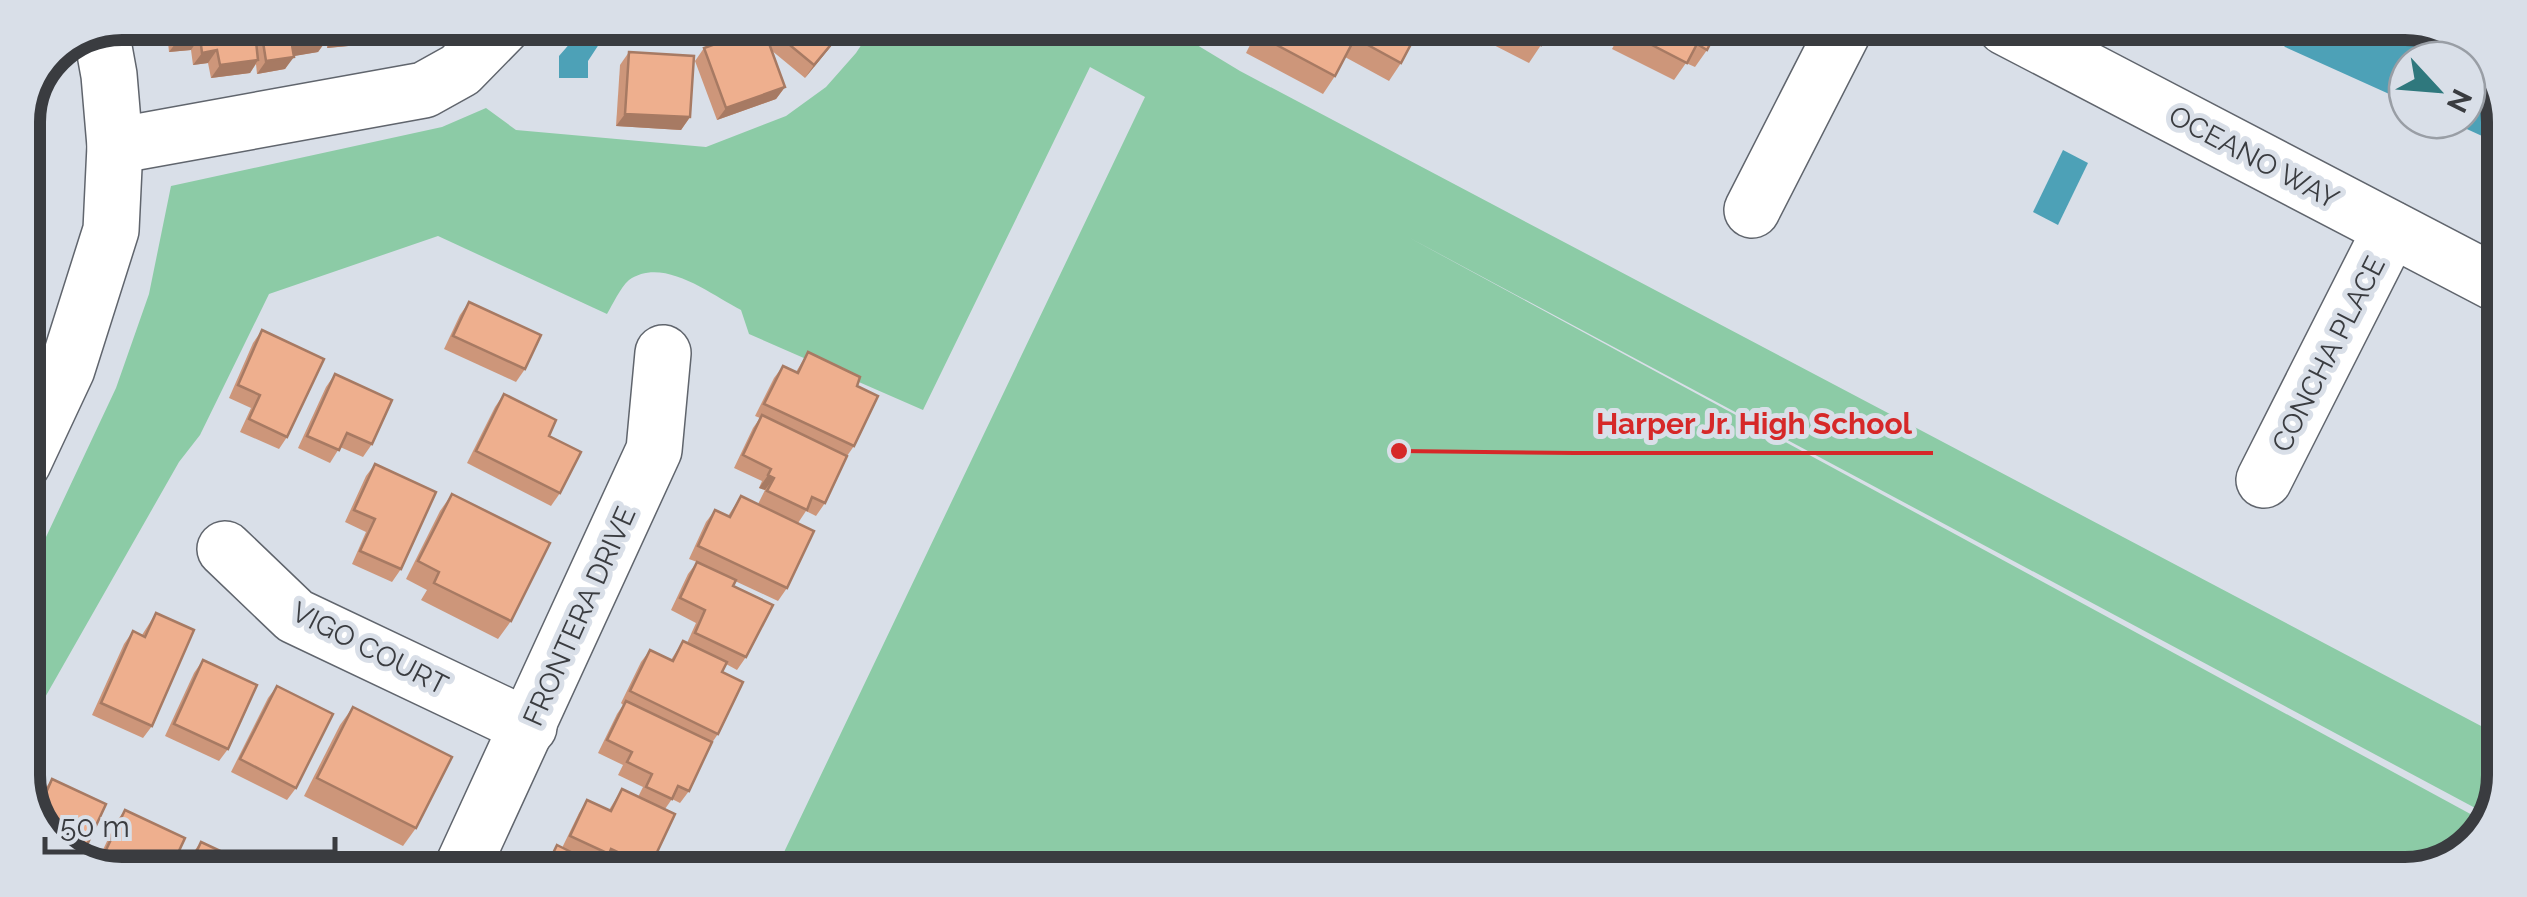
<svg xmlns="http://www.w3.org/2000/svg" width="2527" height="897" font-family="Raleway,sans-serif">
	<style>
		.green { fill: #8ccba6 }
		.water { fill: #4da1b7 }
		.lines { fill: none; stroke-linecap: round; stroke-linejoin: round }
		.minor-casing { stroke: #60656d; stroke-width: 58 }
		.minor { stroke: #fff; stroke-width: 55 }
		.wall { fill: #cd967a }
		.shaded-wall { fill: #a77a63 }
		.building { fill: #eeaf8e; stroke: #a77a63; stroke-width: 2.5 }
		.labels { text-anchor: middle; stroke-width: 10; stroke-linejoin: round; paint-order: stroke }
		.street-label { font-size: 28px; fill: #3a3c40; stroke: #d9dfe8 }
		.rim { fill: none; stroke: #3a3c40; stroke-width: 12 }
		.leader { fill: none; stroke: #d62828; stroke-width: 4 }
		.callout-dot { fill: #d62828; stroke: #d9dfe8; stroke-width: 4 }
		.callout-label { font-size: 30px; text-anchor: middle; font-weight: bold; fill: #d62828; stroke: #d9dfe8; stroke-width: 10; stroke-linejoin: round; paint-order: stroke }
	</style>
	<rect width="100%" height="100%" fill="#d9dfe8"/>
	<path class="green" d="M875,24L1164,25L1240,71L2500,736L2499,807L2492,817L1408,237L2487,823L2465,854L2406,874L775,871L1145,97L1090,67L923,410L749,334L741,310C710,294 663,256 629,280C620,288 613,304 607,314L438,236L269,294L200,435L179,462L23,736V586L116,388L149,294L171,186L442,127L486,108L516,130L706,147L786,116L826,87L856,53Z"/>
	<g class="water">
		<polygon points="593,24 607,32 588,61 588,78 559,78 559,56 586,25"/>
		<polygon points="2266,27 2437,28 2484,61 2504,115 2504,146 2447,120 2467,120 2467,60 2407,60 2407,102 2285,47"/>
		<polygon points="2063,150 2088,163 2058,225 2033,212"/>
	</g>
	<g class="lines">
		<defs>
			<g id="minor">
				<polyline points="2005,27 2503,287"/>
				<polyline points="115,146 424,90 460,70 506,23"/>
				<polyline points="1752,210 1846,26"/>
				<polyline points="23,463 67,369 111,230 115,146 109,75 101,31"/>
				<polyline points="2264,480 2391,229"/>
				<polyline points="225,549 295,616 529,727"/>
				<polyline points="461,870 654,450 663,353"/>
			</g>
		</defs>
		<use href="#minor" class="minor-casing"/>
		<use href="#minor" class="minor"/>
	</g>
	<g class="wall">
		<polygon points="166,23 324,23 327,37 325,23 399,23 400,30 391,42 327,48 327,40 318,52 293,56 285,69 257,74 256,64 250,73 211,78 208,63 193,65 191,50 169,52"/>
		<polygon points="770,24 849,24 805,78 771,50 785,87 776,99 717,120 695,61 704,48 764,31"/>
		<polygon points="1260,25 1412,25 1401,63 1389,81 1345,57 1335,76 1323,94 1246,53"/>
		<polygon points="1484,26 1593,26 1580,45 1549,29 1541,45 1529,63 1478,37"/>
		<polygon points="1624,26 1719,26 1707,50 1695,67 1686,63 1674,80 1612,49"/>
		<polygon points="629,52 690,117 681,130 616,126 620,65"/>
		<polygon points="469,302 525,369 516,382 444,349 460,315"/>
		<polygon points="262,330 287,437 279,449 240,432 251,408 229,398 253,343"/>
		<polygon points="808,352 857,386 854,446 847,456 825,503 816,516 806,511 798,523 758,504 765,490 759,488 762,481 734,468 753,428 760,418 755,416 774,378 783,366 796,372"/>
		<polygon points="335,374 372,444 363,457 340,447 330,463 298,448 326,387"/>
		<polygon points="504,394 549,436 560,493 551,506 467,463 495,407"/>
		<polygon points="375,464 401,569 392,582 352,564 366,532 345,522 366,476"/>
		<polygon points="452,494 511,621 498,639 421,600 427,590 406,579 440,511"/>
		<polygon points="741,496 787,588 778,601 735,581 733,586 746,657 737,670 726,664 722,672 718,734 711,744 689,791 680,803 672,799 665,809 650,867 647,871 621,871 603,862 600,866 609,871 542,870 557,845 562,848 579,813 587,800 609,810 622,789 638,797 643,787 618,775 623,765 598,753 617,714 623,705 621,703 641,662 650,650 671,660 683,641 687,643 696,623 671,610 688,574 697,562 689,559 706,522 715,510 728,516"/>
		<polygon points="156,613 152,726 143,738 92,715 124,644 133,631 142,635"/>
		<polygon points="203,660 228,749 219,761 165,736 194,673"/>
		<polygon points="277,686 296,788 287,800 231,772 268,698"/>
		<polygon points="353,707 416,828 403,846 304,796 340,725"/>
		<polygon points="52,779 43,836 34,812 43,792"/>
		<polygon points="125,810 170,870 94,869 116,822"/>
		<polygon points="201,842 258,870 185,870 192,854"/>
	</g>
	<g class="shaded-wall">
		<polygon points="848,24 849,24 805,78 814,65"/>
		<polygon points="400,30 391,42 327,48 336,35"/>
		<polygon points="200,37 191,50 169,52 178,40"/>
		<polygon points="327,39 318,52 283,58 292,45"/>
		<polygon points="217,50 208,63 193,65 202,53"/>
		<polygon points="294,57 285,69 257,74 266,61"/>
		<polygon points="258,60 250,73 211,78 220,65"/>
		<polygon points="785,87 776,99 717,120 726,108"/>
		<polygon points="625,114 690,117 681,130 616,126"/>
		<polygon points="768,475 774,478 765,490 759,488"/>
	</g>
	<g class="building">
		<polygon points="176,23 254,23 258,60 220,65 217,50 202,53 200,37 178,40"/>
		<polygon points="260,23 324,23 327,39 292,45 294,57 266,61"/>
		<polygon points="335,23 399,23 400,30 336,35"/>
		<polygon points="770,24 848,24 814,65 768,27"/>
		<polygon points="1263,25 1412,25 1419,29 1401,63 1355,38 1335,76 1258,35"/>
		<polygon points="1503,26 1551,26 1541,45"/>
		<polygon points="1628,26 1719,26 1707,50 1697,44 1687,63 1625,31"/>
		<polygon points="763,27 785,87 726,108 704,48"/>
		<polygon points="629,52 694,56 690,117 625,114"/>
		<polygon points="469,302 541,335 525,369 453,336"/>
		<polygon points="262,330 324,359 287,437 249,419 260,395 238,385"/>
		<polygon points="808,352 860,377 857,386 878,396 854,446 764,404 783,366 798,373"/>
		<polygon points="335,374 392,400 372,444 347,433 339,450 307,436"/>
		<polygon points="504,394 556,420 549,436 581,452 560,493 476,451"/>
		<polygon points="762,415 847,456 825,503 812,497 807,510 767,491 774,478 768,475 771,469 743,455"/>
		<polygon points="375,464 436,492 401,569 360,551 375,519 354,510"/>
		<polygon points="452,494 550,543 511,621 434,583 439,572 418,561"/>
		<polygon points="741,496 814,531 787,588 698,546 715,510 730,517"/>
		<polygon points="697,562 736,580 733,586 773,605 746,657 695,633 705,610 680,598"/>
		<polygon points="156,613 194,630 152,726 101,703 133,631 145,637"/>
		<polygon points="683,641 727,662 722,672 743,682 718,734 630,691 650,650 673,661"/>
		<polygon points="203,660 257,685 228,749 174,724"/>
		<polygon points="277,686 333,714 296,788 240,759"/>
		<polygon points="626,701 712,742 689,791 678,786 672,799 646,787 652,774 627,762 632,752 607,740"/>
		<polygon points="353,707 452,757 416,828 317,778"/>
		<polygon points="23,760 39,768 27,793 23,782"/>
		<polygon points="52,779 106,804 79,862 43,836 36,816"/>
		<polygon points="622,789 675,814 650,867 611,849 609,854 570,836 587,800 611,811"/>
		<polygon points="125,810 185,838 170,870 97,869"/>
		<polygon points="201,842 259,869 258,870 188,870"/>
		<polygon points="557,845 609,871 545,870"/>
	</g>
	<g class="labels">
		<g class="street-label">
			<text transform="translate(2254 157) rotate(28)" y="10">OCEANO WAY</text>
			<text transform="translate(2328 354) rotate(-63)" y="10">CONCHA PLACE</text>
			<text transform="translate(579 616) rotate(-66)" y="10">FRONTERA DRIVE</text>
			<text transform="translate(370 648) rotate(27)" y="10">VIGO COURT</text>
		</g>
	</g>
	<path d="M0 0H2527V897H0ZM122 40H2405A82 82 0 0 1 2487 122V775A82 82 0 0 1 2405 857H122A82 82 0 0 1 40 775V122A82 82 0 0 1 122 40Z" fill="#d9dfe8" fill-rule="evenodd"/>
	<path class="rim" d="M122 40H2405A82 82 0 0 1 2487 122V775A82 82 0 0 1 2405 857H122A82 82 0 0 1 40 775V122A82 82 0 0 1 122 40Z"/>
	<path class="leader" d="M1399 451L1575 453H1933"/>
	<circle class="callout-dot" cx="1399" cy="451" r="10"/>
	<g class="callout-label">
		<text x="1754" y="434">Harper Jr. High School</text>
	</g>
	<g transform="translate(2437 90) rotate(116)"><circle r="48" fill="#d9dfe8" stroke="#999ea5" stroke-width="2.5"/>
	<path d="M0-8L18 38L0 25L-18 38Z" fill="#2f787d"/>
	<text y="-15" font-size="28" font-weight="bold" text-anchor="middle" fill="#3a3c40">N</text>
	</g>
	<path d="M45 837v15h290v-15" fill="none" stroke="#3a3c40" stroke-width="5"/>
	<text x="60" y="837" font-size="30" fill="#3a3c40" stroke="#d9dfe8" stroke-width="8" paint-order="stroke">50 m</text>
</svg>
